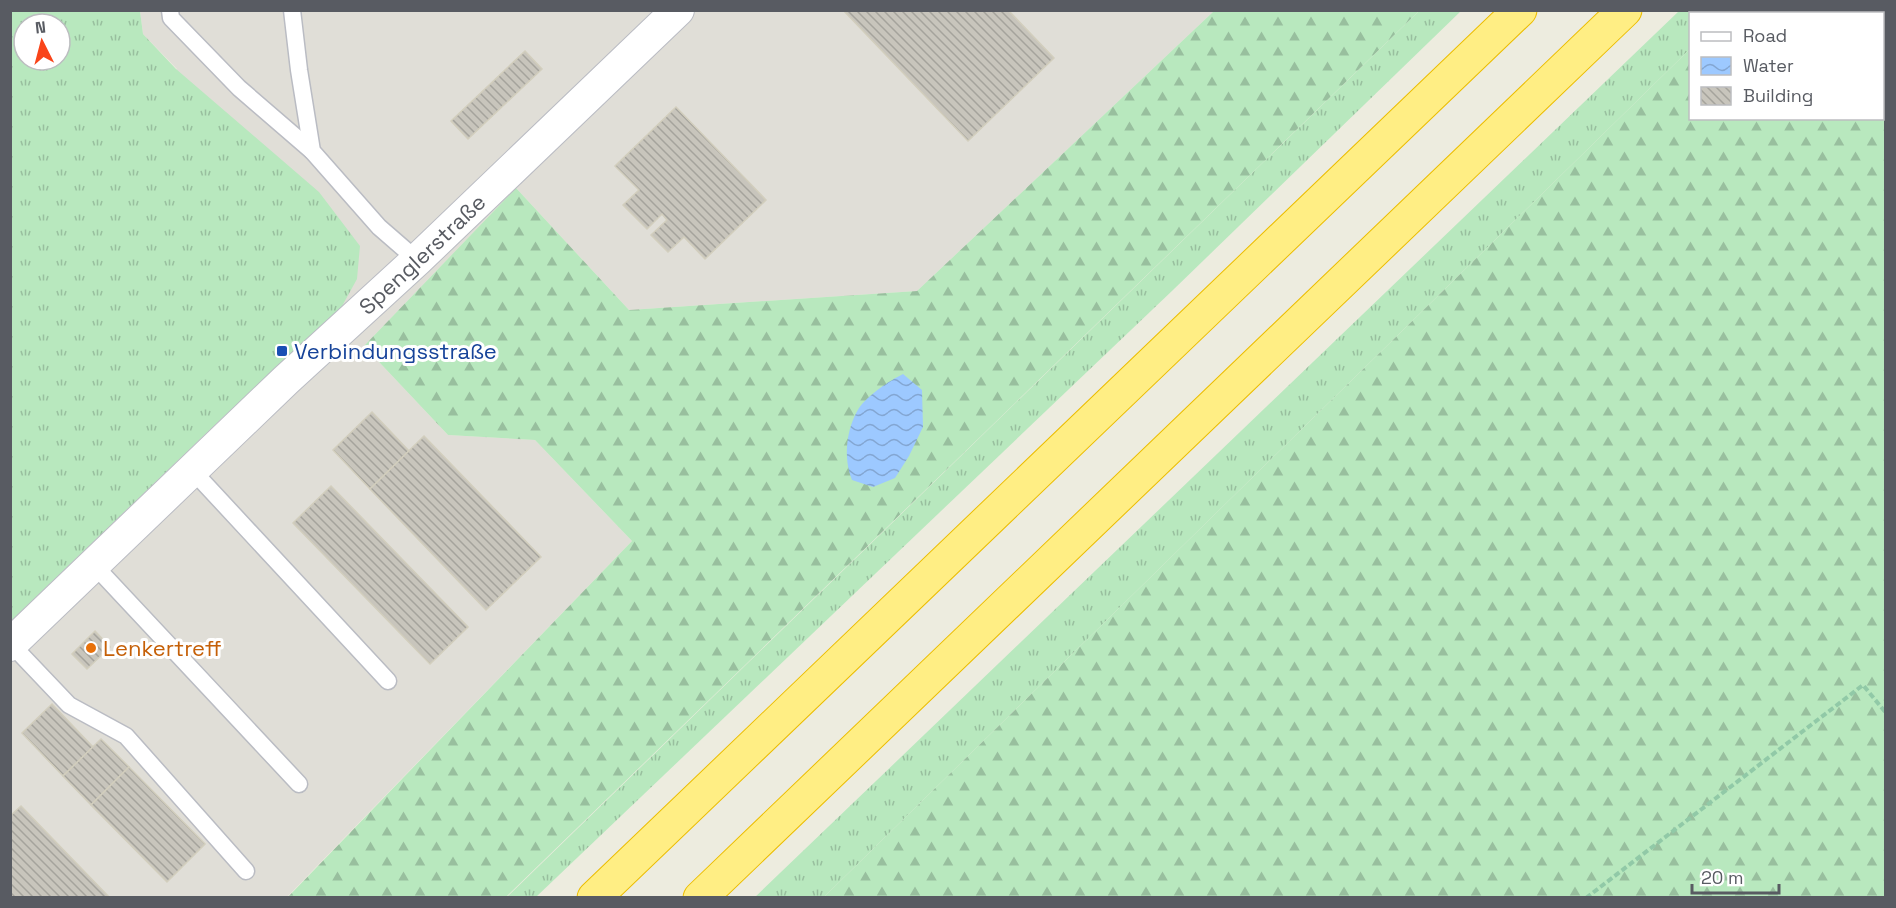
<svg xmlns="http://www.w3.org/2000/svg" width="1896" height="908" font-family="'Space Grotesk',sans-serif">
	<style>
		.industrial { fill: #e0ded7 }
		.grass { fill: url(#grass-tufts); fill-rule: evenodd }
		.forest { fill: url(#forest-firs) }
		.water { fill: url(#water-waves) }
		.building { fill: url(#building-back-hatch); stroke: #d2cebd; stroke-width: 1.5 }
		.lines { fill: none; stroke-linecap: round; stroke-linejoin: round }
		.lane-casing { stroke: #babcc3; stroke-width: 19 }
		.street-casing { stroke: #babcc3; stroke-width: 34 }
		.highway-casing { stroke: #ecbd00; stroke-width: 35 }
		.path { stroke: #91c9a7; stroke-width: 4; stroke-dasharray: 6 3; stroke-linecap: butt }
		.lane { stroke: #fff; stroke-width: 16 }
		.street { stroke: #fff; stroke-width: 32 }
		.highway { stroke: #ffee84; stroke-width: 33 }
		.transit-dot { fill: #1a4fb4; stroke: #fff; stroke-width: 2 }
		.food-dot { fill: #e8710a; stroke: #fff; stroke-width: 2 }
		.labels { text-anchor: middle; stroke-width: 6; stroke-linejoin: round; paint-order: stroke }
		.street-label { font-size: 22px; fill: #585b62; stroke: #fff }
		.transit-label { font-size: 22px; fill: #164399; stroke: #fff; text-anchor: start }
		.food-label { font-size: 22px; fill: #c56008; stroke: #fff; text-anchor: start }
	</style>
	<defs>
		<pattern id="grass-tufts" width="24" height="20" patternUnits="userSpaceOnUse" patternTransform="scale(1.5)"><rect width="24" height="20" fill="#b8e8be"/><path d="M3 7l-1-3M5 7V3M7 7l1-3M15 17l-1-3M17 17v-4M19 17l1-3" fill="none" stroke="#98bf9e"/></pattern>
		<pattern id="forest-firs" width="22" height="20" patternUnits="userSpaceOnUse" patternTransform="scale(1.5)"><rect width="22" height="20" fill="#b8e8be"/><path d="M5 1l3.5 6h-7zM16 11l3.5 6h-7z" fill="#98bf9e"/></pattern>
		<pattern id="water-waves" width="16" height="10" patternUnits="userSpaceOnUse" patternTransform="scale(1.5)"><rect width="16" height="10" fill="#9dc9ff"/><path d="M0 5q4-4 8 0t8 0" fill="none" stroke="#83a6d2"/></pattern>
		<pattern id="building-back-hatch" width="6" height="6" patternUnits="userSpaceOnUse" patternTransform="scale(1.5)"><rect width="6" height="6" fill="#c8c5bc"/><path d="M-1 5l2 2M0 0l6 6M5-1l2 2" fill="none" stroke="#a5a39c"/></pattern>
	</defs>
	<rect width="100%" height="100%" fill="#edecdf"/>
	<polygon class="industrial" points="140,11 1214,11 917,291 629,310 516,188 364,346 448,435 535,440 632,541 287,897 11,897 10,195 177,69 143,34"/>
	<g class="grass">
		<path d="M11,11H140L143,34L176,69L319,192L360,246L357,279L336,317L262,385L222,418L11,621ZM24,24H60V60H24Z"/>
		<polygon points="1419,11 1461,11 1173,290 536,897 506,898"/>
		<polygon points="1679,11 1730,11 1726,13 1690,14 1690,49 824,897 754,898"/>
	</g>
	<g class="forest">
		<polygon points="1730,10 1885,11 1885,897 824,897 1690,49 1690,118 1882,118 1882,14 1726,13"/>
		<polygon points="1214,11 1419,11 506,897 287,898 632,541 535,440 448,435 364,346 516,188 629,310 917,291"/>
	</g>
	<path class="water" d="M903,374L922,390L923,427L909,456L895,478L873,487L852,480C843,458 846,429 859,408C868,395 889,381 903,374Z"/>
	<g class="building">
		<polygon points="843,10 1008,10 1054,58 968,141"/>
		<polygon points="525,51 542,69 468,139 451,121"/>
		<polygon points="676,107 766,200 705,259 684,237 668,252 651,235 667,220 662,214 647,229 623,205 639,190 615,166"/>
		<polygon points="372,412 409,451 370,489 333,450"/>
		<polygon points="424,436 541,557 486,610 370,489"/>
		<polygon points="331,486 468,627 430,664 293,523"/>
		<polygon points="95,631 110,647 87,669 72,654"/>
		<polygon points="52,704 93,747 63,776 22,733"/>
		<polygon points="101,739 129,767 91,805 63,776"/>
		<polygon points="129,767 205,844 167,882 91,805"/>
		<polygon points="21,806 110,898 10,898 10,816"/>
	</g>
	<g class="lines">
		<defs>
			<g id="lane">
				<polyline points="170,10 171,18 239,88 312,151"/>
				<polyline points="292,10 299,70 312,151 379,227 417,260"/>
				<polyline points="192,470 388,681"/>
				<polyline points="94,565 299,784"/>
				<polyline points="11,644 69,705 126,736 246,871"/>
			</g>
			<g id="street">
				<path id="s1" d="M10,645L286,380L417,260L678,10"/>
			</g>
			<g id="highway">
				<polyline points="594,898 1520,10"/>
				<polyline points="700,898 1625,10"/>
			</g>
		</defs>
		<use href="#lane" class="lane-casing"/>
		<use href="#street" class="street-casing"/>
		<use href="#highway" class="highway-casing"/>
		<polyline class="path" points="1586,898 1863,685 1886,713"/>
		<use href="#lane" class="lane"/>
		<use href="#street" class="street"/>
		<use href="#highway" class="highway"/>
	</g>
	<rect class="transit-dot" x="276" y="345" width="12" height="12" rx="3"/>
	<circle class="food-dot" cx="91" cy="648" r="6"/>
	<g class="labels">
		<g class="street-label">
			<text dy="8" stroke="none"><textPath href="#s1" startOffset="568">Spenglerstraße</textPath></text>
		</g>
		<g class="transit-label">
			<text x="294" y="359">Verbindungsstraße</text>
		</g>
		<g class="food-label">
			<text x="103" y="656">Lenkertreff</text>
		</g>
	</g>
	<rect width="1896" height="908" fill="none" stroke="#585b62" stroke-width="24"/>
	<rect x="1689" y="12" width="195" height="108" fill="#ffffff" stroke="#bcbdc0" stroke-width="1.5"/>
	<rect x="1701" y="32" width="30" height="9" fill="#ffffff" stroke="#bcbdc0" stroke-width="1.5"/>
	<text x="1743" y="42" font-size="18" fill="#585b62">Road</text>
	<rect x="1701" y="57" width="30" height="18" fill="url(#water-waves)" stroke="#bcbdc0" stroke-width="1.5"/>
	<text x="1743" y="72" font-size="18" fill="#585b62">Water</text>
	<rect x="1701" y="87" width="30" height="18" fill="url(#building-back-hatch)" stroke="#bcbdc0" stroke-width="1.5"/>
	<text x="1743" y="102" font-size="18" fill="#585b62">Building</text>
	<g transform="translate(42 42) rotate(354)"><circle r="28" fill="#ffffff" stroke="#bcbdc0" stroke-width="1.5"/>
	<path d="M0-4.5L10 22L0 15L-10 22Z" fill="#f94419"/>
	<text y="-9" font-size="16" font-weight="bold" text-anchor="middle" fill="#585b62">N</text>
	</g>
	<path d="M1692 884v9h87v-9" fill="none" stroke="#585b62" stroke-width="3"/>
	<text x="1701" y="884" font-size="18" fill="#585b62" stroke="#ffffff" stroke-width="4.5" paint-order="stroke">20 m</text>
</svg>
